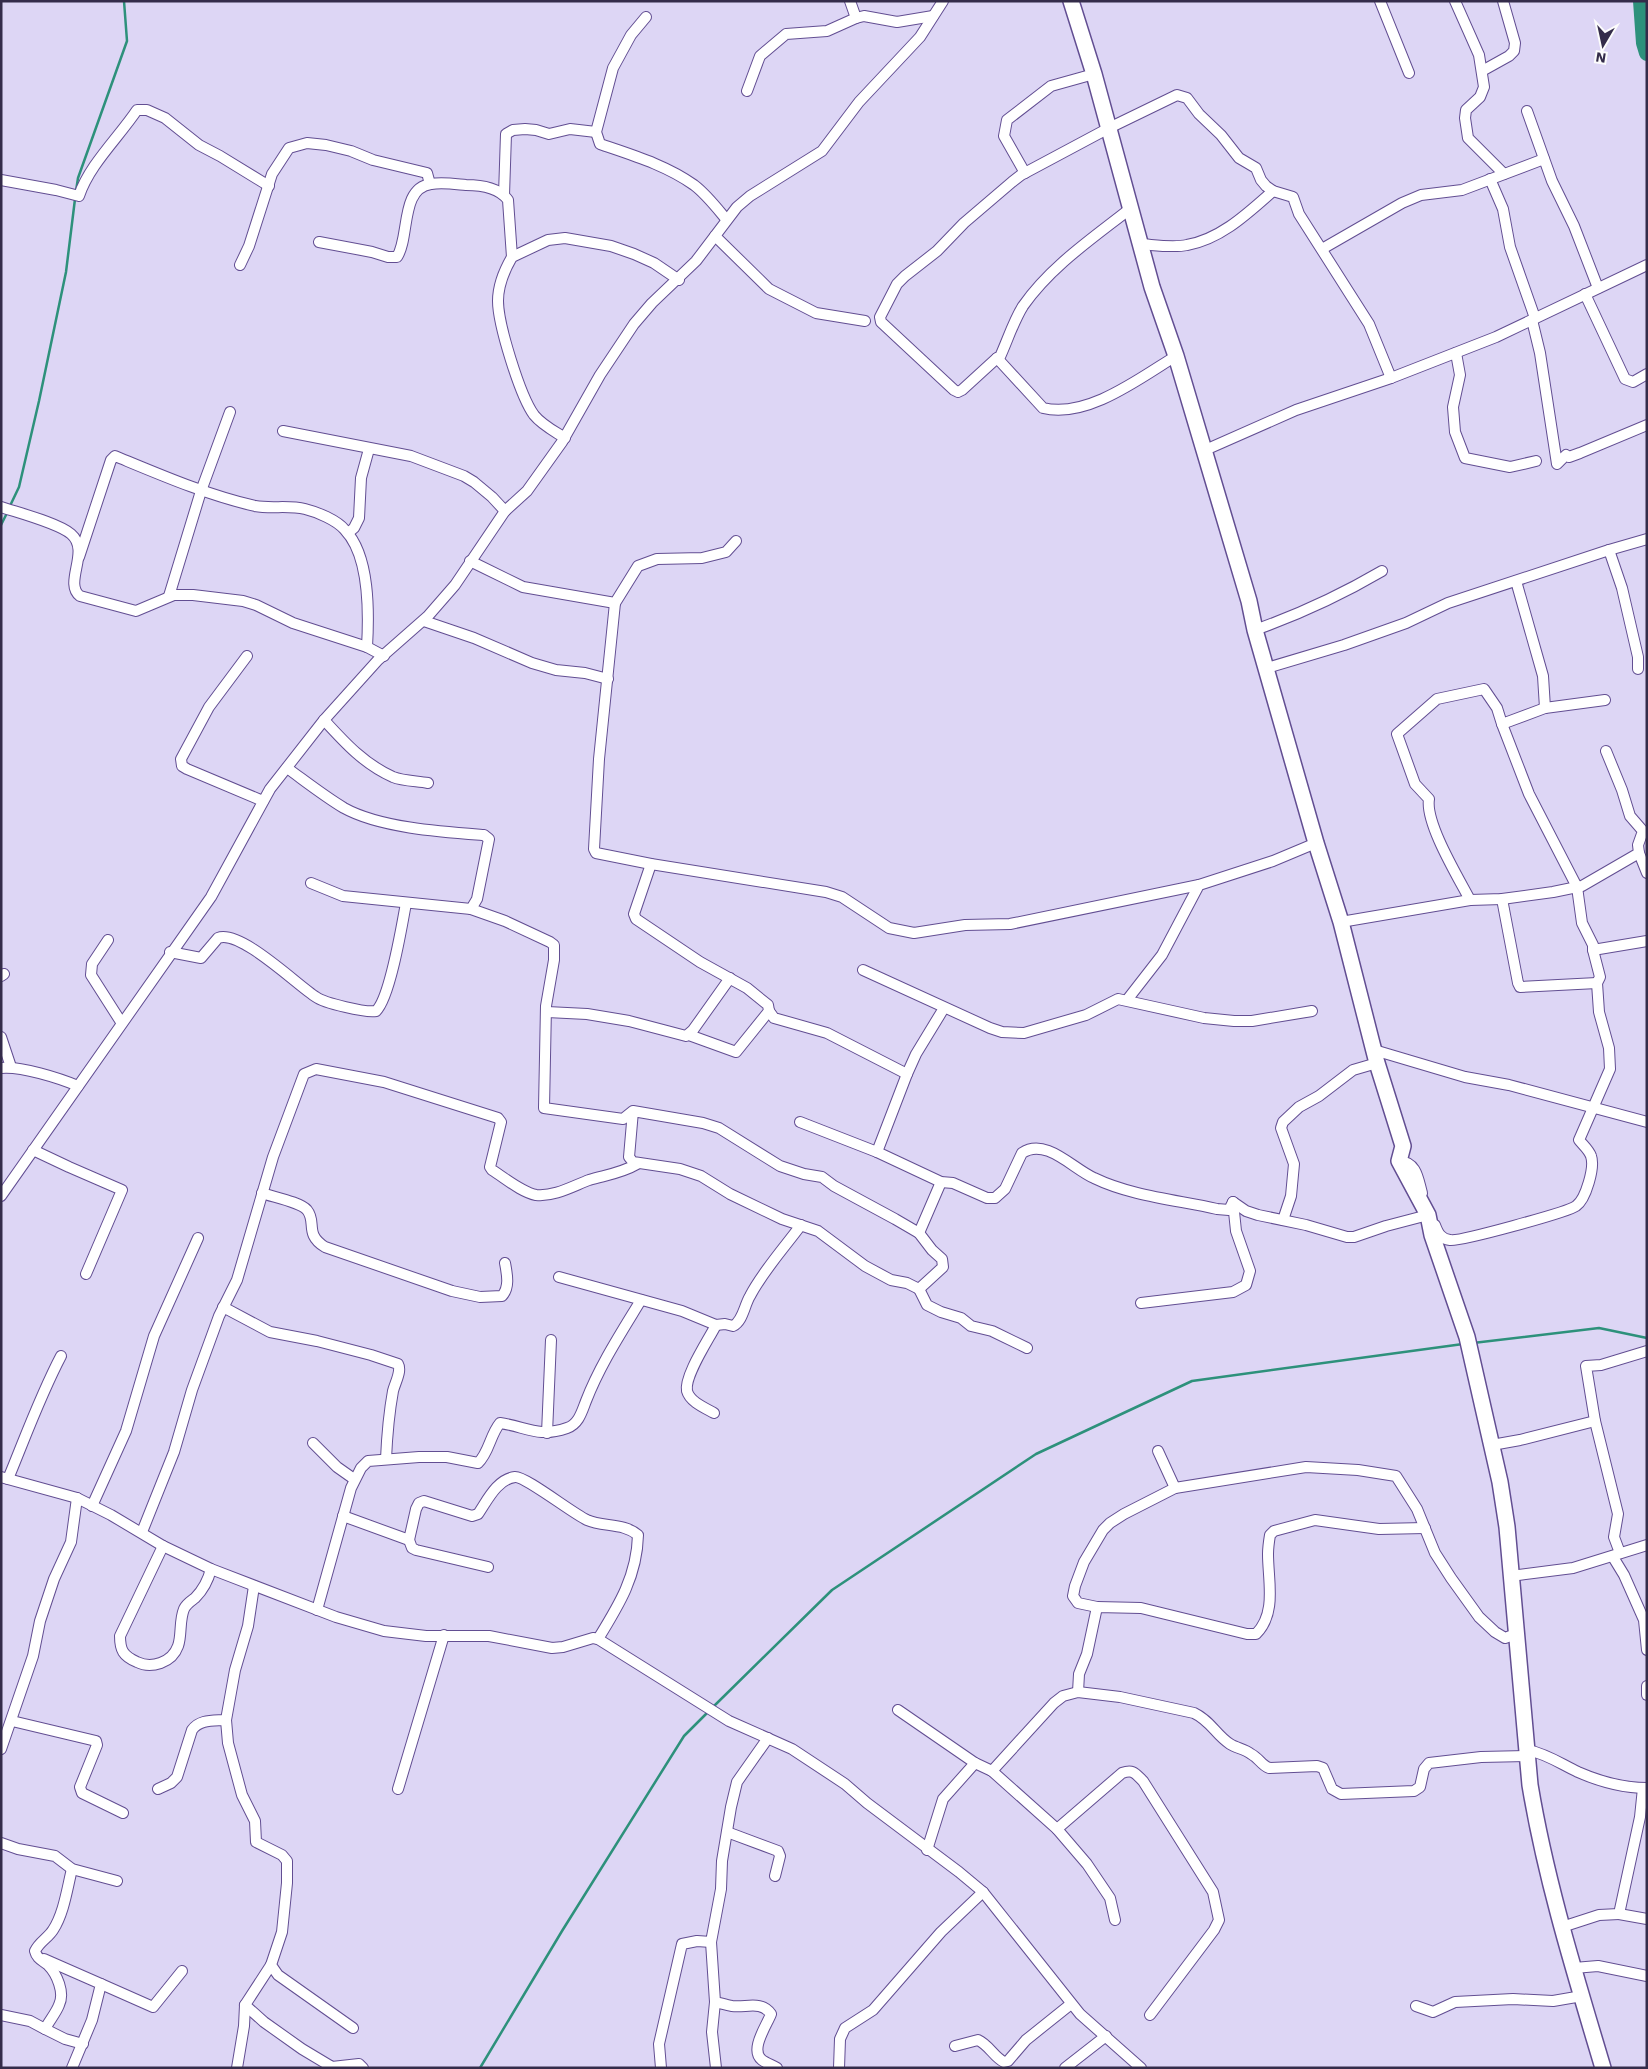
<svg xmlns="http://www.w3.org/2000/svg" width="1648" height="2069" font-family="'Work Sans',sans-serif">
	<style>
		.lines { fill: none; stroke-linecap: round; stroke-linejoin: round }
		.stream { stroke: #2d917b; stroke-width: 2.5 }
		.river { stroke: #2d917b; stroke-width: 16 }
		.street-casing { stroke: #624e92; stroke-width: 12 }
		.secondary-casing { stroke: #624e92; stroke-width: 18 }
		.street { stroke: #fff; stroke-width: 10 }
		.secondary { stroke: #fff; stroke-width: 15 }
	</style>
	<rect width="100%" height="100%" fill="#ddd6f5"/>
	<g class="lines">
		<g class="stream">
			<polyline points="76,191 78,178 127,41 124,1"/>
			<polyline points="9,508 19,487 39,401 66,272 75,199"/>
			<polyline points="1,525 7,513"/>
			<polyline points="1473,1343 1599,1328 1647,1338"/>
			<polyline points="712,1708 832,1590 1036,1454 1192,1381 1463,1344"/>
			<polyline points="480,2068 562,1931 684,1736 708,1712"/>
		</g>
		<polyline class="river" points="1641,1 1644,43 1647,53"/>
		<defs>
			<g id="street">
				<polyline points="850,1 856,18"/>
				<polyline points="1380,1 1409,73"/>
				<polyline points="1455,1 1479,55 1484,87 1480,97 1466,110 1465,118 1468,138 1504,174"/>
				<path d="M646,17L631,35L613,68L596,132L600,144C632,155 666,165 694,185C706,194 716,207 726,219"/>
				<polyline points="1482,71 1509,56 1514,51 1515,43 1503,1"/>
				<polyline points="747,91 760,56 786,34 827,31 856,18 864,16 897,22 933,16"/>
				<polyline points="1527,111 1552,181 1574,226 1598,288"/>
				<polyline points="1025,173 1004,136 1007,120 1051,86 1094,74"/>
				<polyline points="1490,179 1503,209 1510,247 1535,318"/>
				<path d="M1,180L56,190L79,196C89,165 119,137 137,110H147L165,118L199,145L220,156L269,186"/>
				<polyline points="504,195 506,134 513,130 525,129 536,130 549,134 570,129 596,132"/>
				<path d="M1131,208C1093,238 1051,266 1023,306C1013,322 1007,342 999,359L997,358L1043,408C1087,419 1140,378 1176,356"/>
				<polyline points="715,236 769,289 816,313 865,321"/>
				<path d="M319,242L372,252L388,257H397C410,237 400,188 431,184C442,182 455,184 466,185C481,185 499,188 508,200L512,257"/>
				<path d="M1140,244C1155,245 1173,248 1187,245C1221,239 1248,213 1273,191"/>
				<polyline points="1322,249 1402,203 1421,195 1462,190 1544,159"/>
				<polyline points="240,265 249,246 272,174 289,148 307,143 326,145 351,151 373,160 427,173 430,184"/>
				<polyline points="1585,294 1625,379 1633,382 1647,374"/>
				<polyline points="1532,320 1540,353 1557,464 1566,455 1569,457 1580,453 1647,425"/>
				<polyline points="1456,353 1460,375 1453,407 1455,432 1465,458 1510,467 1536,461"/>
				<polyline points="997,358 962,390 958,392 954,390 881,322 880,317 897,284 905,276 937,251 964,223 1012,182 1021,175 1109,128 1177,95 1187,98 1199,114 1221,135 1239,158 1256,168 1261,180 1266,186 1273,191 1293,197 1299,214 1369,324 1391,378"/>
				<polyline points="283,431 411,456 464,476 474,482 492,497 505,511"/>
				<path d="M565,438C554,431 542,425 534,415C520,396 498,324 498,301C498,286 505,269 512,257L548,240L565,238L611,246L634,254L654,263L679,280"/>
				<polyline points="1203,451 1296,410 1391,378 1496,337 1647,265"/>
				<path d="M1,507C19,513 58,523 71,534C91,551 63,583 80,596L136,611L174,595H193L243,601L256,605L293,623L367,647L384,656"/>
				<polyline points="348,533 354,528 359,518 361,478 369,449"/>
				<polyline points="1609,550 1622,588 1638,657 1638,669"/>
				<path d="M79,557L111,460L115,456C161,475 207,495 255,506C271,509 289,505 305,509C317,512 337,520 345,530C370,556 369,613 367,647"/>
				<polyline points="470,561 523,587 615,603 638,566 657,559 702,558 726,552 736,541"/>
				<polyline points="1516,581 1543,676 1545,708"/>
				<polyline points="169,596 201,491 230,412"/>
				<polyline points="615,603 599,759 594,849 596,853 651,864 826,892 842,897 889,928 914,933 965,925 1010,924 1199,885"/>
				<polyline points="424,621 474,638 532,663 556,670 585,673 608,679"/>
				<path d="M1255,630C1300,614 1341,595 1382,571"/>
				<polyline points="247,656 209,707 181,759 182,766 187,769 263,801"/>
				<polyline points="1267,668 1344,645 1406,623 1448,603 1609,550 1647,539"/>
				<path d="M324,720C345,743 364,764 393,777C403,781 417,781 428,783"/>
				<path d="M287,768C305,781 324,796 344,808C380,828 443,832 484,835L489,839L477,899L471,909L343,896L311,883"/>
				<polyline points="1639,853 1647,873"/>
				<polyline points="651,864 634,914 636,919 700,962 747,988 768,1005 769,1011 736,1052 689,1035"/>
				<polyline points="1502,899 1518,983 1520,987 1597,983"/>
				<path d="M1470,900C1458,877 1425,823 1429,799L1415,784L1397,734L1437,699L1484,689L1497,708L1502,724L1545,708L1605,700"/>
				<polyline points="471,909 505,921 550,942 554,945 554,960 546,1006 544,1108 623,1119 633,1111 703,1123 719,1128 780,1166 804,1174 822,1177 834,1186 895,1219 919,1233 932,1250 942,1259 943,1267 919,1289 907,1283 891,1280 865,1266 818,1231 782,1219 730,1194 701,1176 680,1169 633,1162 629,1157 633,1111"/>
				<polyline points="1341,922 1470,900 1502,899 1553,892 1582,886 1639,853 1638,845 1643,831 1630,816 1622,790 1606,751"/>
				<polyline points="108,940 92,964 91,975 121,1022"/>
				<polyline points="1593,950 1647,941"/>
				<path d="M170,952L201,958L218,938C240,929 297,985 316,997C324,1003 366,1013 376,1011C390,998 402,925 406,903"/>
				<polyline points="863,970 990,1028 1002,1032 1024,1033 1086,1015 1118,999 1204,1018 1234,1021 1252,1021 1312,1011"/>
				<polyline points="1,976 4,974"/>
				<polyline points="1127,1000 1162,955 1199,885 1273,861 1316,843"/>
				<path d="M944,1008L916,1054L907,1074L877,1152L941,1182L953,1183L987,1198H995L1005,1189L1022,1153C1046,1137 1073,1169 1094,1178C1131,1196 1177,1200 1217,1209L1229,1210L1233,1202L1246,1211L1258,1215L1306,1225L1347,1237H1354L1386,1226L1428,1215"/>
				<polyline points="769,1011 774,1018 827,1033 907,1074"/>
				<polyline points="547,1012 587,1014 629,1021 686,1036 693,1030 730,978"/>
				<polyline points="1,1037 11,1067"/>
				<polyline points="1374,1050 1465,1077 1509,1085 1647,1122"/>
				<path d="M1,1068C21,1066 59,1078 78,1086"/>
				<polyline points="800,1122 877,1152"/>
				<polyline points="33,1150 69,1167 122,1190 86,1274"/>
				<path d="M1399,1161C1417,1162 1418,1179 1422,1193"/>
				<path d="M262,1193C273,1197 300,1202 307,1210C317,1222 304,1234 325,1247L452,1291L480,1297L502,1296C510,1287 507,1274 505,1263"/>
				<polyline points="1,1196 211,897 270,789 324,720 378,660 428,616 455,585 505,511 527,491 562,442 600,375 634,324 652,303 696,261 737,207 750,196 822,151 859,102 920,37 943,1"/>
				<polyline points="1283,1220 1291,1196 1294,1164 1281,1128 1283,1122 1299,1107 1319,1096 1353,1070 1377,1063"/>
				<path d="M1435,1225C1438,1233 1441,1239 1450,1240C1459,1242 1568,1212 1576,1206C1586,1199 1595,1167 1591,1156C1589,1150 1583,1145 1579,1140L1610,1069L1609,1048L1599,1012L1597,983L1600,977L1593,950V945L1582,923L1577,887L1529,794L1502,724"/>
				<polyline points="919,1233 941,1182"/>
				<path d="M559,1277L682,1311L716,1325L725,1324L733,1326C743,1321 744,1306 750,1296C763,1271 784,1248 801,1225"/>
				<polyline points="919,1289 927,1305 941,1312 961,1318 971,1326 992,1331 1027,1348"/>
				<polyline points="1141,1303 1233,1292 1246,1285 1250,1271 1236,1231 1233,1202"/>
				<path d="M223,1307L270,1332L317,1341L371,1355L398,1364C402,1371 395,1383 393,1391C389,1413 387,1436 386,1459"/>
				<path d="M714,1413C705,1408 690,1402 687,1391C684,1376 709,1339 716,1325"/>
				<polyline points="547,1433 551,1340"/>
				<polyline points="313,1443 337,1467 354,1479"/>
				<polyline points="1492,1445 1520,1440 1595,1421"/>
				<polyline points="1158,1451 1175,1488"/>
				<polyline points="1,1477 77,1498 111,1515 163,1546 211,1569 336,1617 384,1631 426,1636 489,1636 552,1648 563,1647 593,1638 598,1639 729,1721 792,1749 845,1784 867,1803 959,1872 983,1892 1080,2014 1141,2068"/>
				<path d="M8,1479C25,1438 40,1396 61,1356"/>
				<polyline points="92,1506 126,1431 154,1336 198,1238"/>
				<path d="M343,1516L409,1540L416,1509L419,1503L424,1501L472,1516L478,1514C487,1501 497,1479 515,1477C525,1476 572,1513 587,1520C603,1527 624,1523 638,1535C637,1576 619,1605 598,1639"/>
				<path d="M142,1532L174,1452L192,1390L219,1316L237,1280L273,1157L304,1074L316,1069L384,1082L498,1118L501,1122L490,1167L492,1170C505,1178 521,1192 536,1195C554,1197 573,1186 589,1180C606,1175 622,1173 637,1164"/>
				<polyline points="409,1540 412,1548 416,1550 488,1567"/>
				<path d="M163,1546L120,1636C120,1650 123,1656 137,1662C151,1669 172,1663 178,1646C182,1635 179,1621 184,1609C186,1604 191,1601 195,1598C204,1589 208,1581 211,1569"/>
				<polyline points="1620,1553 1614,1537 1618,1514 1595,1421 1586,1366 1601,1365 1647,1351"/>
				<polyline points="1613,1557 1624,1575 1644,1620 1647,1650"/>
				<polyline points="1511,1576 1573,1568 1647,1545"/>
				<polyline points="254,1586 248,1626 235,1670 226,1720 228,1743 242,1795 255,1821 256,1842 282,1855 287,1861 287,1883 282,1932 271,1965 278,1975 353,2028"/>
				<polyline points="1097,1607 1078,1603 1073,1596 1075,1586 1084,1562 1103,1530 1110,1523 1124,1514 1175,1488 1306,1467 1358,1470 1396,1476 1417,1509 1435,1553 1451,1578 1479,1617 1495,1632 1505,1638 1516,1634"/>
				<path d="M317,1610L351,1488L361,1468L368,1461L419,1457H447L478,1463C489,1453 490,1435 500,1423C527,1427 538,1438 567,1428C579,1424 582,1411 586,1401C600,1365 621,1333 641,1300"/>
				<polyline points="1647,1686 1647,1695"/>
				<path d="M1078,1692L1079,1674L1087,1654L1097,1607L1141,1608L1247,1634H1256C1277,1613 1268,1581 1268,1554C1268,1548 1269,1541 1270,1535L1274,1531L1315,1520L1379,1529L1425,1528"/>
				<polyline points="898,1710 975,1763 992,1771 1057,1829 1087,1864 1110,1898 1115,1920"/>
				<polyline points="12,1721 96,1741 97,1745 80,1787 82,1793 123,1813"/>
				<polyline points="1,1749 33,1656 40,1621 54,1579 71,1542 77,1498"/>
				<path d="M1528,1750C1547,1754 1561,1764 1578,1772C1601,1782 1622,1788 1647,1788"/>
				<path d="M992,1771L1054,1703L1063,1696L1078,1692L1120,1697L1194,1713C1211,1721 1215,1734 1230,1744C1236,1748 1245,1749 1251,1754C1259,1758 1261,1765 1269,1768L1317,1766L1323,1768L1332,1789L1341,1794L1414,1791L1420,1787L1424,1769L1429,1763L1481,1757L1528,1756"/>
				<path d="M158,1789L171,1783L177,1777L192,1730C200,1719 213,1721 226,1720"/>
				<polyline points="398,1789 444,1635"/>
				<path d="M1057,1829L1122,1773C1133,1769 1135,1773 1143,1781L1213,1892L1219,1920L1214,1930L1150,2015"/>
				<polyline points="727,1832 778,1851 780,1856 775,1876"/>
				<polyline points="1,1843 18,1849 55,1856 72,1869 117,1881"/>
				<polyline points="927,1850 943,1799 975,1763"/>
				<path d="M72,1869C67,1889 64,1913 53,1930C48,1938 39,1942 35,1951C37,1959 42,1960 48,1965C57,1974 65,1993 59,2005C56,2013 49,2021 45,2029L65,2039L83,2044"/>
				<polyline points="1619,1914 1647,1919"/>
				<polyline points="1562,1927 1599,1915 1619,1914 1640,1817 1643,1788"/>
				<path d="M711,1942L715,2002C720,2003 726,2005 732,2006C746,2008 761,2000 771,2014C767,2025 749,2050 762,2060C766,2063 772,2065 777,2068"/>
				<polyline points="44,1959 101,1984 92,2020 72,2068"/>
				<polyline points="271,1965 245,2005 264,2022 302,2049 332,2067 359,2064 363,2068"/>
				<polyline points="1574,1968 1598,1966 1647,1976"/>
				<polyline points="101,1984 153,2007 182,1971"/>
				<polyline points="715,2002 712,2032 716,2068"/>
				<polyline points="1416,2006 1433,2012 1455,2002 1513,1999 1553,2001 1582,1996"/>
				<polyline points="1,2015 30,2021 45,2029"/>
				<path d="M955,2046L978,2040C989,2045 994,2057 1004,2062L1008,2061L1026,2040L1071,2004"/>
				<polyline points="237,2068 244,2026 245,2005"/>
				<polyline points="661,2068 659,2044 682,1944 697,1941 711,1942 721,1889 722,1861 731,1807 737,1782 768,1738"/>
				<polyline points="839,2068 840,2039 845,2028 873,2010 941,1932 983,1892"/>
				<polyline points="1065,2068 1106,2036"/>
			</g>
			<path id="secondary" d="M1071,1L1094,74L1152,287L1176,356L1249,601L1255,630L1316,843L1341,922L1377,1063L1403,1146L1399,1161L1428,1215L1432,1235L1467,1337L1500,1482L1507,1527L1530,1785C1546,1881 1575,1974 1603,2068"/>
		</defs>
		<use href="#street" class="street-casing"/>
		<use href="#secondary" class="secondary-casing"/>
		<use href="#street" class="street"/>
		<use href="#secondary" class="secondary"/>
	</g>
	<rect width="1648" height="2069" fill="none" stroke="#342c4a" stroke-width="5"/>
	<g transform="translate(1603 45) rotate(189)" stroke="#fcfcfc" stroke-width="4" paint-order="stroke">
	<path d="M0-4L9 19L0 12L-9 19Z" fill="#342c4a"/>
	<text y="-8" font-size="14" font-weight="bold" text-anchor="middle" fill="#342c4a">N</text>
	</g>
</svg>
